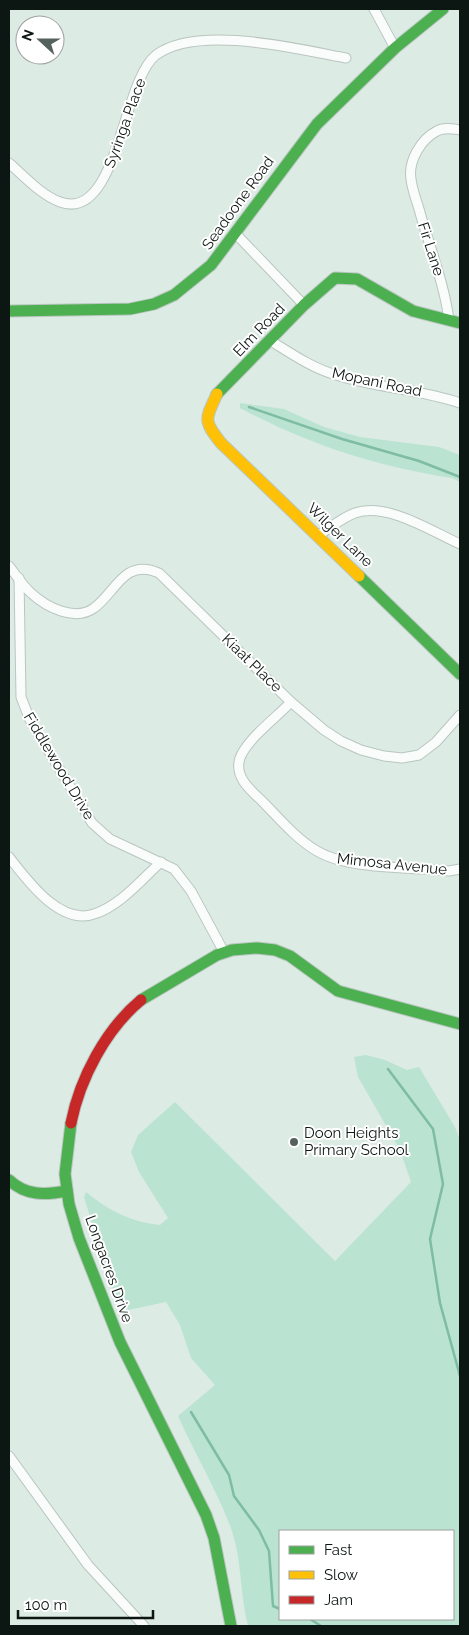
<svg xmlns="http://www.w3.org/2000/svg" width="469" height="1635" font-family="Raleway,sans-serif">
	<style>
		.green { fill: #bbe3d2; fill-rule: evenodd }
		.lines { fill: none; stroke-linecap: round; stroke-linejoin: round }
		.stream { stroke: #7ebca4; stroke-width: 2.5 }
		.street-casing { stroke: #b9c6c0; stroke-width: 11 }
		.fast-casing { stroke: #b9c6c0; stroke-width: 13 }
		.slow-casing { stroke: #b9c6c0; stroke-width: 13 }
		.jam-casing { stroke: #b9c6c0; stroke-width: 13 }
		.street { stroke: #fafcfb; stroke-width: 9 }
		.fast { stroke: #4caf50; stroke-width: 11 }
		.slow { stroke: #ffc107; stroke-width: 11 }
		.jam { stroke: #c62828; stroke-width: 11 }
		.poi-dot { fill: #55615c; stroke: #fff; stroke-width: 2 }
		.labels { text-anchor: middle; stroke-width: 4; stroke-linejoin: round; paint-order: stroke }
		.street-label { font-size: 15px; fill: #0c1612; stroke: #fff }
		.poi-label { font-size: 15px; fill: #0c1612; stroke: #fff; text-anchor: start }
	</style>
	<rect width="100%" height="100%" fill="#dcebe4"/>
	<g class="green">
		<path d="M240,403L284,409L324,427L360,437L439,447L460,455V482L452,478C378,467 307,444 240,408Z"/>
		<path d="M366,1055L385,1060L407,1070L419,1067L455,1127L460,1140V1626H248C240,1595 242,1561 232,1531C218,1492 195,1454 178,1416L215,1385L191,1358L180,1325L166,1302L119,1312L84,1197L86,1192C109,1211 131,1222 160,1225L168,1218L139,1172L131,1152L138,1135L175,1102L335,1261L411,1182L400,1150L358,1077L354,1057ZM280,1531H453V1619H280Z"/>
	</g>
	<g class="lines">
		<g class="stream">
			<polyline points="249,407 342,439 419,461 460,477"/>
			<polyline points="388,1069 433,1129 443,1184 430,1239 440,1303 460,1376"/>
			<polyline points="191,1412 229,1475 234,1496 259,1530 269,1551 273,1606 280,1609"/>
			<polyline points="310,1619 321,1626"/>
		</g>
		<defs>
			<g id="street">
				<polyline points="374,9 395,48"/>
				<path d="M9,163C25,177 41,195 60,202C118,223 122,81 156,55C197,24 298,49 346,58"/>
				<polyline points="235,233 304,305"/>
				<path d="M449,320C444,282 429,246 419,209C416,199 412,189 411,179C408,161 421,139 437,131C444,127 453,129 460,130"/>
				<path d="M271,341C292,354 312,368 336,375C376,388 420,389 460,403"/>
				<path d="M319,535C330,528 343,517 355,513C387,502 431,531 460,544"/>
				<path d="M9,566C16,575 22,585 31,593C46,607 75,622 94,608C107,599 116,581 129,573C139,567 150,569 159,573L291,702L324,730L341,741L361,750L384,756L402,758L419,755L436,742L460,715"/>
				<polyline points="19,578 21,697 30,720 92,823 110,839 174,869 191,891 224,952"/>
				<path d="M291,702C277,717 247,739 240,758C234,776 249,789 261,800C278,817 296,839 317,851C349,870 412,867 449,871L460,869"/>
				<path d="M9,857C27,880 60,926 94,914C120,906 142,879 161,862"/>
				<polyline points="9,1456 88,1565 144,1626"/>
			</g>
			<g id="fast">
				<polyline points="9,311 130,309 154,304 174,295 211,265 317,124 395,48 443,9"/>
				<polyline points="217,394 304,305 335,278 357,279 413,311 460,323"/>
				<polyline points="359,576 460,674"/>
				<polyline points="141,1000 217,955 232,950 257,948 275,950 290,956 338,991 460,1024"/>
				<polyline points="71,1123 65,1174 69,1204 79,1238 120,1342 206,1515 214,1538 231,1626"/>
				<path d="M9,1180C26,1196 45,1195 67,1191"/>
			</g>
			<path id="slow" d="M217,394C205,420 203,420 221,443L359,576"/>
			<path id="jam" d="M71,1123C80,1078 106,1029 141,1000"/>
		</defs>
		<use href="#street" class="street-casing"/>
		<use href="#fast" class="fast-casing"/>
		<use href="#slow" class="slow-casing"/>
		<use href="#jam" class="jam-casing"/>
		<use href="#street" class="street"/>
		<use href="#fast" class="fast"/>
		<use href="#slow" class="slow"/>
		<use href="#jam" class="jam"/>
	</g>
	<circle class="poi-dot" cx="294" cy="1142" r="5"/>
	<g class="labels">
		<g class="street-label">
			<text transform="translate(125 123) rotate(-70)" y="5">Syringa Place</text>
			<text transform="translate(238 203) rotate(-54)" y="5">Seadoone Road</text>
			<text transform="translate(431 249) rotate(72)" y="5">Fir Lane</text>
			<text transform="translate(259 330) rotate(-46)" y="5">Elm Road</text>
			<text transform="translate(377 382) rotate(12)" y="5">Mopani Road</text>
			<text transform="translate(340 535) rotate(44)" y="5">Wilger Lane</text>
			<text transform="translate(252 663) rotate(44)" y="5">Kiaat Place</text>
			<text transform="translate(59 766) rotate(59)" y="5">Fiddlewood Drive</text>
			<text transform="translate(392 864) rotate(6)" y="5">Mimosa Avenue</text>
			<text transform="translate(109 1269) rotate(70)" y="5">Longacres Drive</text>
		</g>
		<g class="poi-label">
			<text x="304" y="1138">Doon Heights<tspan x="304" dy="17">Primary School</tspan></text>
		</g>
	</g>
	<rect width="469" height="1635" fill="none" stroke="#0c1612" stroke-width="20"/>
	<rect x="279" y="1530" width="175" height="90" fill="#ffffff" stroke="#9ea2a0"/>
	<rect x="289" y="1546" width="25" height="8" fill="#4caf50" stroke="#9ea2a0"/>
	<text x="324" y="1555" font-size="15" fill="#0c1612">Fast</text>
	<rect x="289" y="1571" width="25" height="8" fill="#ffc107" stroke="#9ea2a0"/>
	<text x="324" y="1580" font-size="15" fill="#0c1612">Slow</text>
	<rect x="289" y="1596" width="25" height="8" fill="#c62828" stroke="#9ea2a0"/>
	<text x="324" y="1605" font-size="15" fill="#0c1612">Jam</text>
	<g transform="translate(40 40) rotate(291)"><circle r="24" fill="#ffffff" stroke="#9ea2a0"/>
	<path d="M0-4L9 19L0 12L-9 19Z" fill="#55615c"/>
	<text y="-8" font-size="14" font-weight="bold" text-anchor="middle" fill="#0c1612">N</text>
	</g>
	<path d="M18 1610v8h135v-8" fill="none" stroke="#0c1612" stroke-width="2.5"/>
	<text x="25" y="1610" font-size="15" fill="#0c1612" stroke="#ffffff" stroke-width="4" paint-order="stroke">100 m</text>
</svg>
